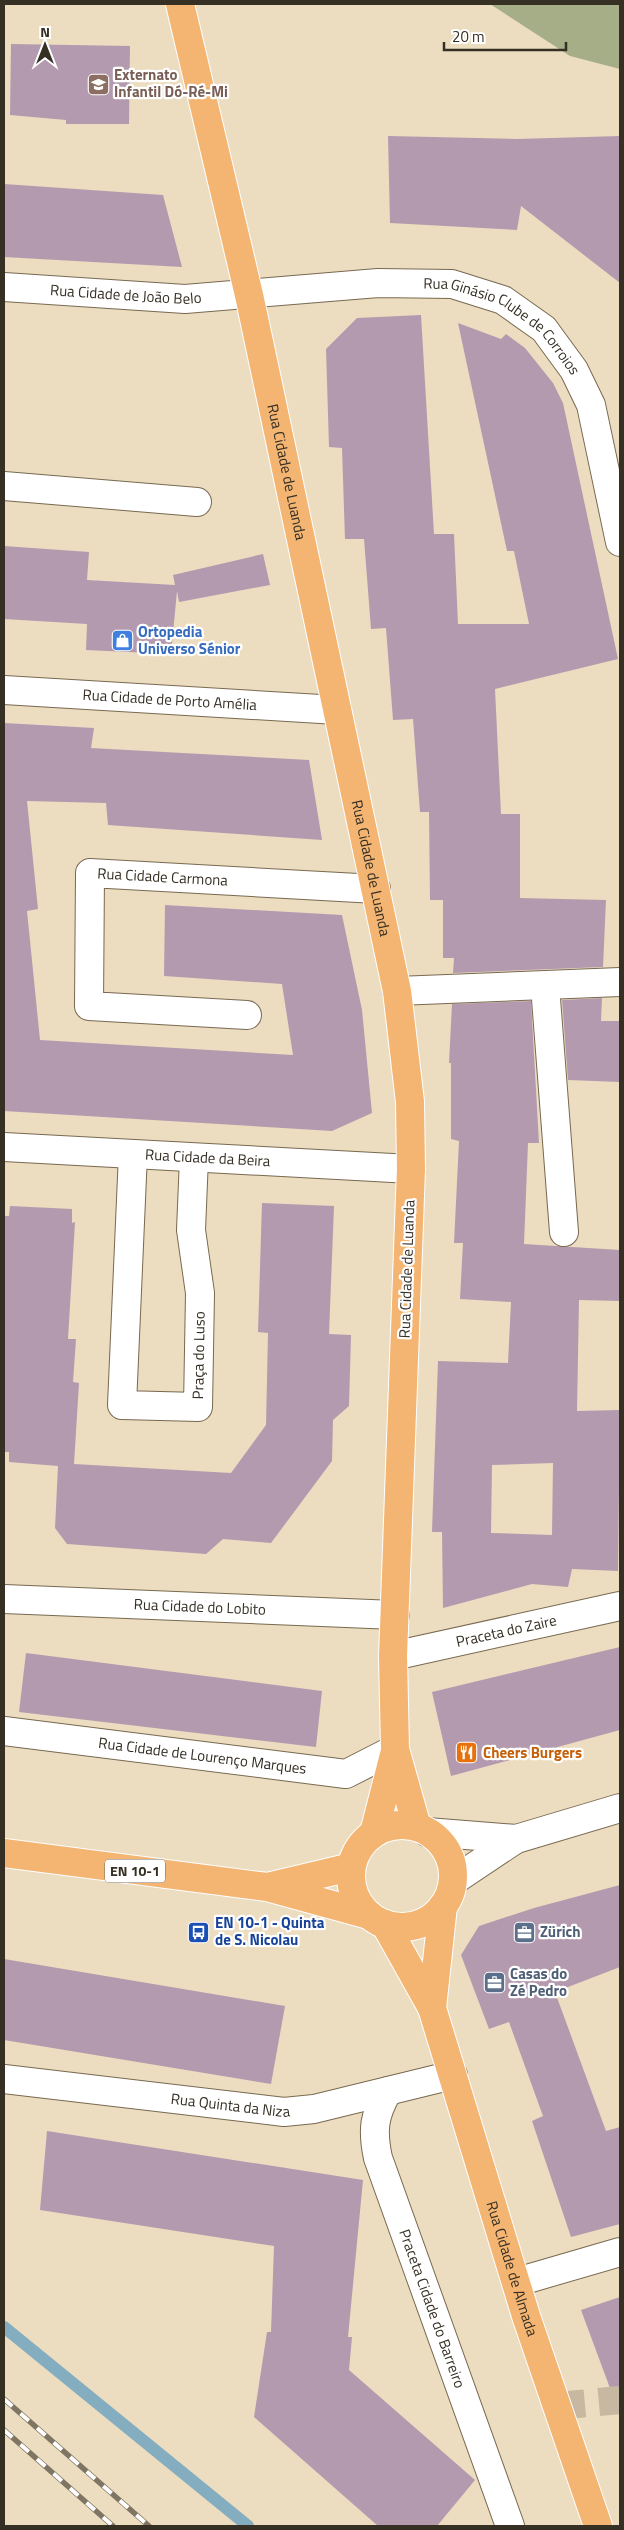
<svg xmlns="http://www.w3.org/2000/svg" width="624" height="2530" font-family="'Titillium Web',sans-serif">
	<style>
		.forest { fill: #a6ae88 }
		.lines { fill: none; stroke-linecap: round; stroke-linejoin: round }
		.stream { stroke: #84aec0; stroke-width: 12 }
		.building { fill: #b49aaf; fill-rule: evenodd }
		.minor-tunnel { stroke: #c7b9a1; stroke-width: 28; stroke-dasharray: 28 14; stroke-linecap: butt }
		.minor-casing { stroke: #786950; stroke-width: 30 }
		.major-casing { stroke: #fff; stroke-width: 30 }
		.minor { stroke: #fff; stroke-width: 28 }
		.major { stroke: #f4b572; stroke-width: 28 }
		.rail-casing { stroke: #7f7563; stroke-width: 5.5 }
		.rail { stroke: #fff; stroke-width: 4; stroke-dasharray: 11; stroke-linecap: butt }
		.labels { text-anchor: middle; stroke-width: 4.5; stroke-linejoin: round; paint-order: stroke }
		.shield { fill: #fff; stroke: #726d66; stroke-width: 1 }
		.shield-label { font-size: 14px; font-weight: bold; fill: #352f24 }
		.education-label { font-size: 15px; font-weight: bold; fill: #785e54; stroke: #fff; text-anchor: start }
		.street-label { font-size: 15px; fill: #352f24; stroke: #fff }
		.shop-label { font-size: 15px; font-weight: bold; fill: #366cbe; stroke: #fff; text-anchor: start }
		.food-label { font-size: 15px; font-weight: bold; fill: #c56008; stroke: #fff; text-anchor: start }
		.transit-label { font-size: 15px; font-weight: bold; fill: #164399; stroke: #fff; text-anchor: start }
		.service-label { font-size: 15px; font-weight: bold; fill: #4e5e75; stroke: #fff; text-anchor: start }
	</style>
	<rect width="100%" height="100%" fill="#ecdcc0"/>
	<polygon class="forest" points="490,4 620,4 620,69 570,56"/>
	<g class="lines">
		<polyline class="stream" points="4,2327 248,2526"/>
	</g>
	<g class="building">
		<polygon points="11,44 130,46 129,124 66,124 66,120 10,115"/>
		<polygon points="388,136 517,139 620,136 620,283 521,206 517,230 390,223"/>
		<polygon points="4,184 163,195 182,267 4,257"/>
		<polygon points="421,315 434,534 454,534 458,624 529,624 514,551 507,551 458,323 501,339 506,334 525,348 553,383 563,403 618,659 495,689 501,814 520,814 520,898 606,900 603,967 453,973 454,958 443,958 443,900 430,900 429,812 420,812 413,719 393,720 386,628 371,629 364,539 345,539 342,448 329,447 326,349 357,318"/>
		<polygon points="4,546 89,552 87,580 175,585 173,575 263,554 270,585 179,602 177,591 171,654 86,650 87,624 4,619"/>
		<polygon points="4,723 94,728 91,748 309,760 322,840 108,825 106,803 27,801 38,909 27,911 40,1040 293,1055 282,984 164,976 165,905 342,915 362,1010 372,1113 332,1131 4,1111"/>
		<polygon points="602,998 601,1021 620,1021 620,1082 568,1080 562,1000"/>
		<path d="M531,1001L539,1143H528L524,1244L620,1250V1301L579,1300L577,1411L620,1410L618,1571L572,1569L568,1587L532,1584L443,1608L442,1532H432L438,1361L508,1363L511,1302L460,1299L463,1243H454L459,1141L451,1139V1063H449L452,1004ZM553,1463L552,1535L491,1533L492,1465Z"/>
		<polygon points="262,1203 334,1206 329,1334 351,1335 349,1406 333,1420 332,1461 271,1543 223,1539 206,1554 67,1544 55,1528 58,1466 9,1462 9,1452 4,1452 4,1216 9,1216 10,1206 72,1209 72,1223 75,1222 68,1339 76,1339 73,1382 79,1383 74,1464 231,1473 266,1425 268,1333 258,1332"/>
		<polygon points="620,1647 620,1730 451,1776 432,1692"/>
		<polygon points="26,1653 322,1691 316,1747 19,1712"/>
		<polygon points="620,1885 620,1967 555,1992 606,2131 620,2127 620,2224 571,2237 532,2121 543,2116 509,2022 489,2029 461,1955 479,1926 534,1908"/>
		<polygon points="4,1959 285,2006 271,2084 4,2040"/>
		<polygon points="47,2131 363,2180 348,2337 352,2337 349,2370 475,2480 437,2526 378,2526 254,2417 267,2332 271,2332 274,2246 40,2210"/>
		<polygon points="620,2297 620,2406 617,2407 581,2310"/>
	</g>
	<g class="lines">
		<polyline class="minor-tunnel" points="557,2406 620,2400"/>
		<defs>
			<g id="minor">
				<path id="s1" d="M4,287L185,299L378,283L452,284L503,300L544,329L574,370L591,405L620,542"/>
				<polyline points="4,486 197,502"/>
				<path id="s2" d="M4,690L337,710"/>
				<polyline points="545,986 564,1232"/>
				<polyline points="397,991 620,982"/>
				<path id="s3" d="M247,1015L89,1006L90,873L376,889"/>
				<path id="s4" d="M4,1147L411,1169"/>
				<path id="s5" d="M133,1154L122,1405L198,1407L200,1293L191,1230L194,1158"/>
				<path id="s6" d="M4,1599L395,1615"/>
				<path id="s7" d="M393,1656L620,1606"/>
				<path id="s8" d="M4,1731L346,1774L395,1749"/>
				<polyline points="427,1832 516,1839"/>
				<polyline points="453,1881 516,1839 620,1808"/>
				<path id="s9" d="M4,2079L284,2112L314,2109L453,2075"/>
				<path id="s10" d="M388,2091C374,2115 372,2130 378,2158L510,2526"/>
				<polyline points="517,2282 620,2252"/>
			</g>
			<g id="major">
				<path id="s11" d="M180,4L249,295L397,991L410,1102L411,1169L393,1656L395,1749L417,1827"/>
				<circle cx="402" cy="1876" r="51"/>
				<polyline points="374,1833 395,1751"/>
				<polyline points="4,1853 267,1887 369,1915"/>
				<polyline points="271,1886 351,1867"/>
				<path id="s12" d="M385,1924L432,2008L526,2316L598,2526"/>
				<polyline points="432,2008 443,1906"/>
			</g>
		</defs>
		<use href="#minor" class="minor-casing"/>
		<use href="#major" class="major-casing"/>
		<use href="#minor" class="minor"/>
		<use href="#major" class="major"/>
		<defs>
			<g id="rail">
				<polyline points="4,2399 149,2526"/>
				<polyline points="4,2430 113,2526"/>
			</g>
		</defs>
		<use href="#rail" class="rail-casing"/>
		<use href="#rail" class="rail"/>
	</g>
	<defs>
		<symbol id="school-square" viewBox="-11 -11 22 22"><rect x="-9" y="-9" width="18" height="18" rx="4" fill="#8d6e63" stroke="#fff"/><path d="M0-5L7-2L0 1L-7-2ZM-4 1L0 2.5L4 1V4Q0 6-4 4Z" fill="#fff"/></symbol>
		<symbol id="shop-square" viewBox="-11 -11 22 22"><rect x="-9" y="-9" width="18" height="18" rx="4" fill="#3f7fe0" stroke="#fff"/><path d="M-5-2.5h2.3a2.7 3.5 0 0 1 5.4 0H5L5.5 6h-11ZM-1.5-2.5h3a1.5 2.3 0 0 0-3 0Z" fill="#fff"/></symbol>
		<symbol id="restaurant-square" viewBox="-11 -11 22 22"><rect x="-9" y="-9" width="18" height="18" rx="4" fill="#e8710a" stroke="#fff"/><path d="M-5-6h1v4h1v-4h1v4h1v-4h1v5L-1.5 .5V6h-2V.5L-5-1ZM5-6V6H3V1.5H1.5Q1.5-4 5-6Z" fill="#fff"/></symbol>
		<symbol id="bus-square" viewBox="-11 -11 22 22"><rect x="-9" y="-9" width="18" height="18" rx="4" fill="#1a4fb4" stroke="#fff"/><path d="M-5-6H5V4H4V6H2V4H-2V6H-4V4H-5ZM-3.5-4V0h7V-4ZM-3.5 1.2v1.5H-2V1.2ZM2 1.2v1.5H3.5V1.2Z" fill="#fff"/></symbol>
		<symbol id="office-square" viewBox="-11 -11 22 22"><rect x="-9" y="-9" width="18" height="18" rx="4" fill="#5c6f8a" stroke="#fff"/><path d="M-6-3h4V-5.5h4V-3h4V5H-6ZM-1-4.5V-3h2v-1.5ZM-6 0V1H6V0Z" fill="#fff"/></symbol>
	</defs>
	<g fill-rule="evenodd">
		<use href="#school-square" x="86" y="72" width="25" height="25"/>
		<use href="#shop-square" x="110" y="628" width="25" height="25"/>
		<use href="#restaurant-square" x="454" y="1740" width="25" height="25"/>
		<use href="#bus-square" x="186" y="1920" width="25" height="25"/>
		<use href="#office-square" x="512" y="1920" width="25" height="25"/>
		<use href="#office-square" x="482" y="1970" width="25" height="25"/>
	</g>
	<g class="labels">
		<rect class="shield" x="105" y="1859.5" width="60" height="23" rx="4"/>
		<g class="shield-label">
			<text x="135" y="1876">EN 10-1</text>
		</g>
		<g class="education-label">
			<text x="114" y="80">Externato<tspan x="114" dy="17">Infantil Dó-Ré-Mi</tspan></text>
		</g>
		<g class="street-label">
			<text dy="5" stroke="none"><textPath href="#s1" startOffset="122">Rua Cidade de João Belo</textPath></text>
			<text dy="5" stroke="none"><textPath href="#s1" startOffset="514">Rua Ginásio Clube de Corroios</textPath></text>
			<text dy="5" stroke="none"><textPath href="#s11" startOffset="480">Rua Cidade de Luanda</textPath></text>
			<text dy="5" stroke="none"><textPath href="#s2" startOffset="166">Rua Cidade de Porto Amélia</textPath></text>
			<text dy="5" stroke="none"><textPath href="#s11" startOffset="885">Rua Cidade de Luanda</textPath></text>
			<text dy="5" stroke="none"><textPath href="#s3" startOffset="364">Rua Cidade Carmona</textPath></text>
			<text dy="5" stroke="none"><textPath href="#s4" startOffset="204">Rua Cidade da Beira</textPath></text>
			<text transform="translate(407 1269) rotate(-88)" y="5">Rua Cidade de Luanda</text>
			<text dy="5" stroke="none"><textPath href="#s5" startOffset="379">Praça do Luso</textPath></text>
			<text dy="5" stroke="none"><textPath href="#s6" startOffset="196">Rua Cidade do Lobito</textPath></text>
			<text dy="5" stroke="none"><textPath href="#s7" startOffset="116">Praceta do Zaire</textPath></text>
			<text dy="5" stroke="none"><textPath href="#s8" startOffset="200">Rua Cidade de Lourenço Marques</textPath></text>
			<text dy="5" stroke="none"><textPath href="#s9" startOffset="228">Rua Quinta da Niza</textPath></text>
			<text dy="5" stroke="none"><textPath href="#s12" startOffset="369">Rua Cidade de Almada</textPath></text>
			<text dy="5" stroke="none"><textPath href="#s10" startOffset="230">Praceta Cidade do Barreiro</textPath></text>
		</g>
		<g class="shop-label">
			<text x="138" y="637">Ortopedia<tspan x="138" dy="17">Universo Sénior</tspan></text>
		</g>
		<g class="food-label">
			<text x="483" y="1758">Cheers Burgers</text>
		</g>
		<g class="transit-label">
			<text x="215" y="1928">EN 10-1 - Quinta<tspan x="215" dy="17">de S. Nicolau</tspan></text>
		</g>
		<g class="service-label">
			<text x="540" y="1937">Zürich</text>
			<text x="510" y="1979">Casas do<tspan x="510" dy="17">Zé Pedro</tspan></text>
		</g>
	</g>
	<rect width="624" height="2530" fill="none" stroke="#352f24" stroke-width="10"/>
	<g transform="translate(45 45)" stroke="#ffffff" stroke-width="4" paint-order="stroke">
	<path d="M0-4L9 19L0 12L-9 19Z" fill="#352f24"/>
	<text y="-8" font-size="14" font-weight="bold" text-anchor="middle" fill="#352f24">N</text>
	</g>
	<path d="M444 42v8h122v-8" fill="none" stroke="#352f24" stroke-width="2.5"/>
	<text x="452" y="42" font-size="15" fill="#352f24" stroke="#ffffff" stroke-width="4" paint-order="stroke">20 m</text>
</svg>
